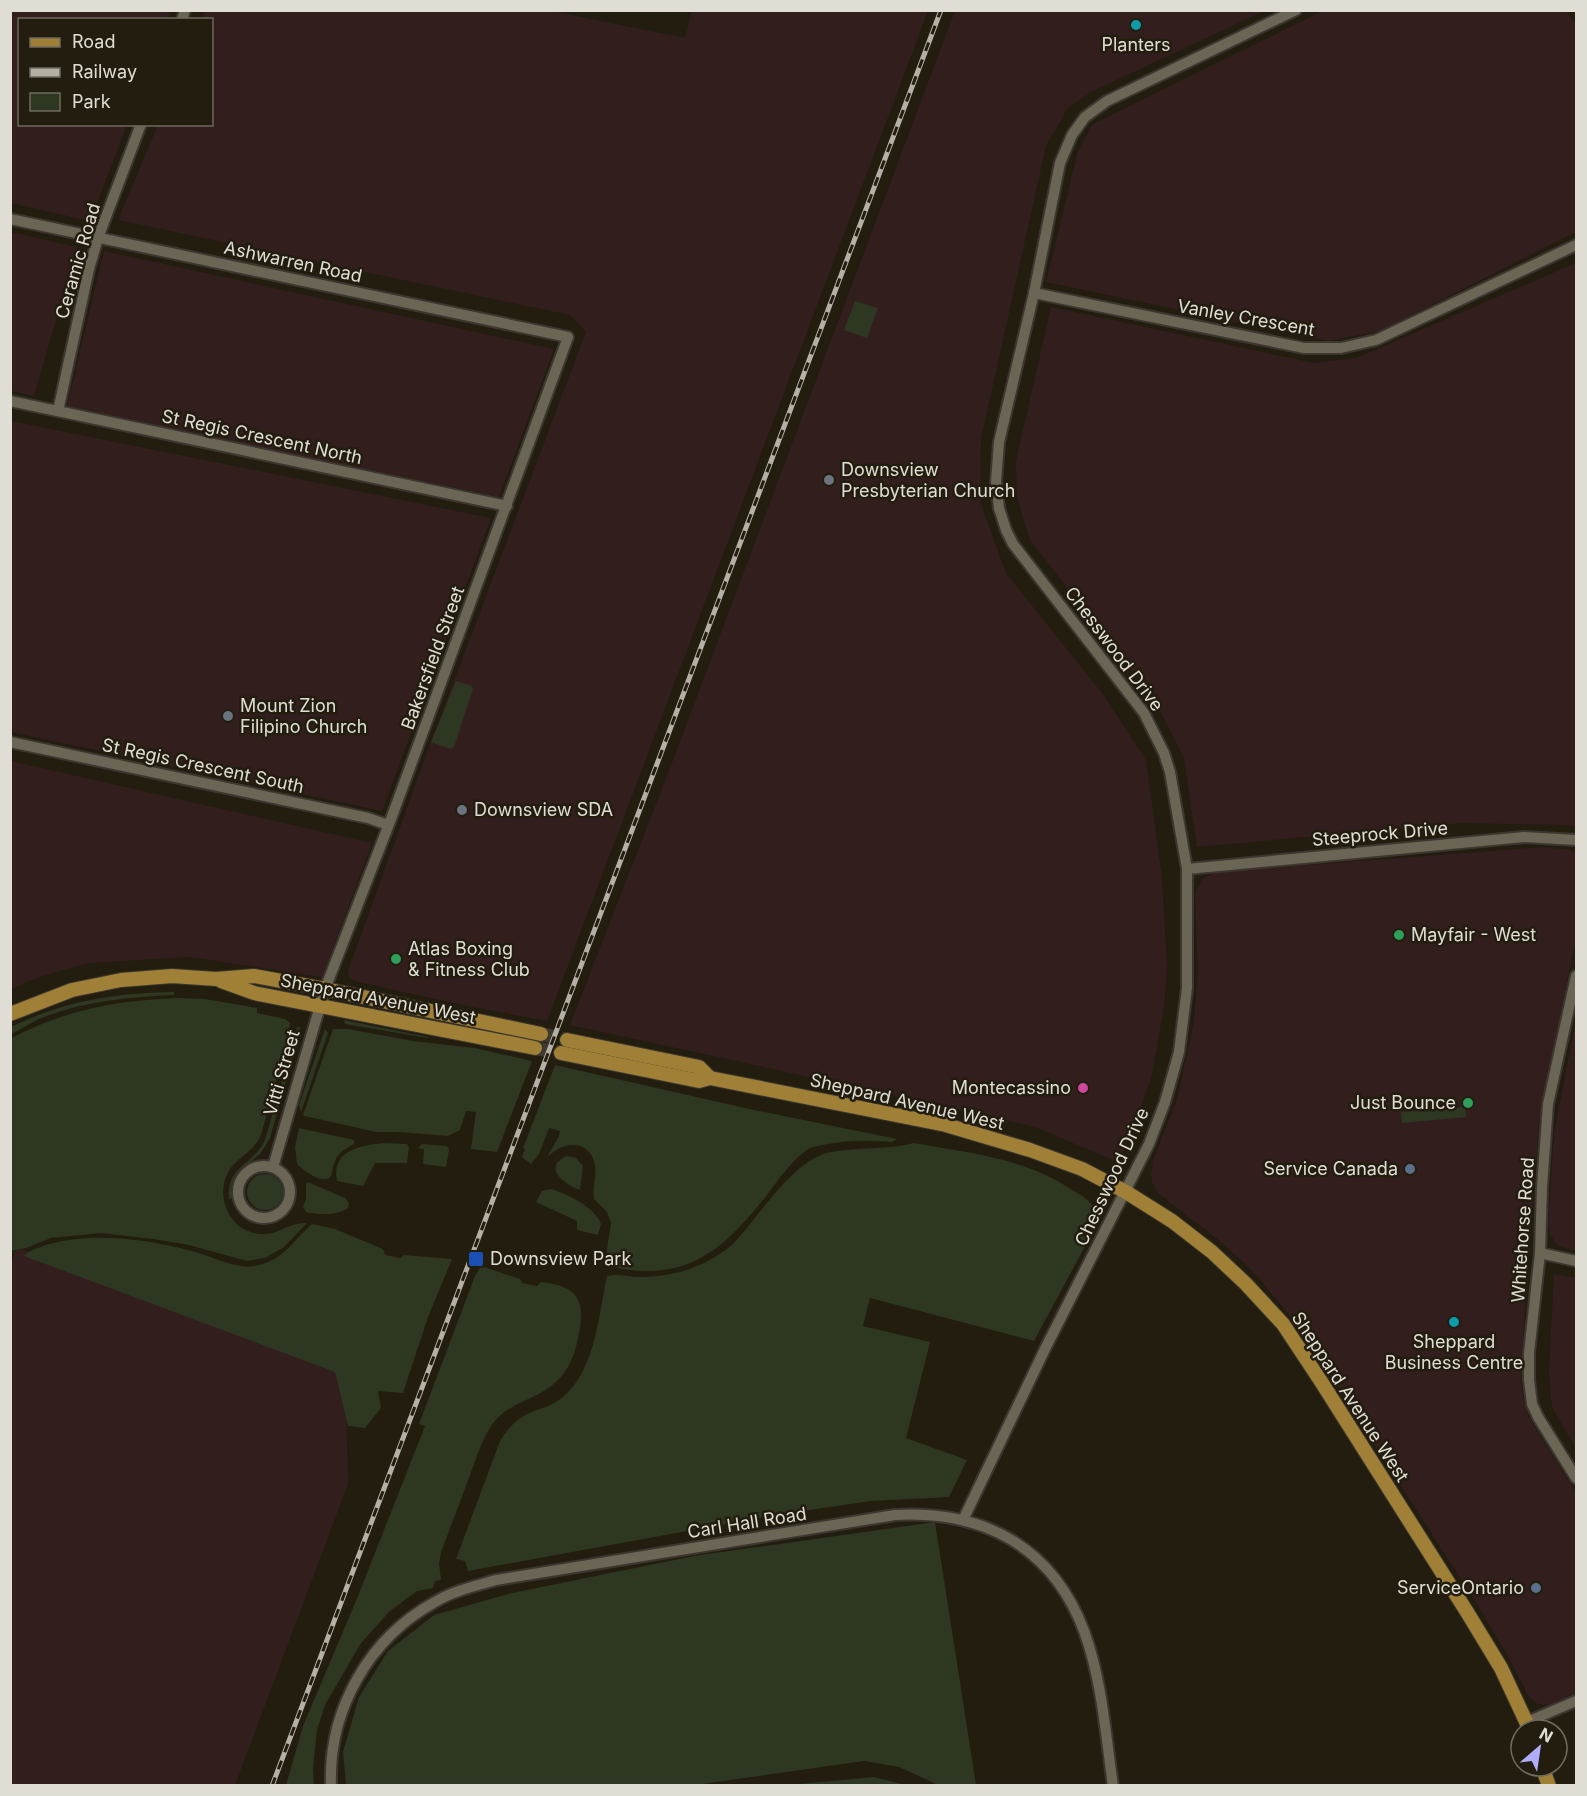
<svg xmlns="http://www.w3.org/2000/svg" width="1587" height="1796" font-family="Inter,sans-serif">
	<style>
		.industrial { fill: #321f1d }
		.green { fill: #2e3721 }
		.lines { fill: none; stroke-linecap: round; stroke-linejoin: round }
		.major-tunnel { stroke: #3e3a2d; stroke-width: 14; stroke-dasharray: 14 7; stroke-linecap: butt }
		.minor-casing { stroke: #3b362f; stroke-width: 14 }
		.major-casing { stroke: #3b362f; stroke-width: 16 }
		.minor { stroke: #6b6555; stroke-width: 10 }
		.major { stroke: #9f8036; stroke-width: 14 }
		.rail-casing { stroke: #b4b0a6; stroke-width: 5 }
		.rail { stroke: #221d0f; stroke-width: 3; stroke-dasharray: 9; stroke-linecap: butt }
		.culture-dot { fill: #0f9aa8; stroke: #221d0f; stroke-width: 2 }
		.worship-dot { fill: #6b7280; stroke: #221d0f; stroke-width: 2 }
		.leisure-dot { fill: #2e9e5b; stroke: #221d0f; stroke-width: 2 }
		.hotel-dot { fill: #d1479c; stroke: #221d0f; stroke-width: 2 }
		.service-dot { fill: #5c6f8a; stroke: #221d0f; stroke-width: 2 }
		.transit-dot { fill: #1a4fb4; stroke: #221d0f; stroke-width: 2 }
		.labels { text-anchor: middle; stroke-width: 5; stroke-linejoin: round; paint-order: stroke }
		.poi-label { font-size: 18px; fill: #e0ddd4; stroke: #221d0f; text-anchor: start }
		.street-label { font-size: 18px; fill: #e0ddd4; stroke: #221d0f }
	</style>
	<rect width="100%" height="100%" fill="#221d0f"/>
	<g class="industrial">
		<polygon points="11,10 171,11 167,19 20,20 20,124 127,125 90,221 11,203"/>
		<polygon points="1324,10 1566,11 1576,24 1576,232 1380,331 1328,341 1046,282 1078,151 1093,124"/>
		<polygon points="205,11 551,11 685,38 692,11 928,11 547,1021 472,1007 354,981 348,976 349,968 431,742 586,332 570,315 118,220 158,125 212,124 212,20 201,19"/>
		<polygon points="955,11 1264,11 1091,92 1068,108 1046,146 981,439 980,502 1006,573 1102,693 1146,760 1162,878 1167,967 1164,1007 1151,1079 1120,1161 1113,1160 1040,1129 1003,1119 570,1025 669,771"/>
		<polygon points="11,232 77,247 34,396 11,391"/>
		<polygon points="104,251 554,349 499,497 67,406"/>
		<polygon points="1576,263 1576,827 1567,825 1461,823 1197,847 1184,758 1152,696 1030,540 1017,497 1016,461 1051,307 1314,363 1356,358"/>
		<polygon points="11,421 491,518 382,811 11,732"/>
		<polygon points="11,761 372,843 322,977 190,957 89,963 39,977 11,989"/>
		<polygon points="1542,847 1572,850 1576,852 1576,938 1539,1121 1521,1366 1521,1381 1523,1398 1531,1421 1576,1493 1576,1693 1552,1704 1543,1705 1536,1703 1529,1697 1509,1658 1477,1604 1299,1327 1258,1277 1239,1258 1220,1241 1158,1193 1152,1182 1151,1175 1153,1160 1177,1100 1194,1022 1198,970 1195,896 1197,889 1203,878 1218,872"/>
		<polygon points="1576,1019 1576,1251 1559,1246 1555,1242 1550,1234 1548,1225 1554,1134"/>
		<polygon points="17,1248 345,1369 348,1484 235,1785 11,1785 10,1264"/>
		<polygon points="1554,1274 1576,1278 1576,1448 1552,1407 1549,1371"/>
	</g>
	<g class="green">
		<polygon points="855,301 878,308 867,338 844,330"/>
		<polygon points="456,681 471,686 473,689 454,747 450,749 431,742"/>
		<path d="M174,992V995C130,997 86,1001 44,1017C33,1021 22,1029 11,1034V1027C63,1001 116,993 174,992Z"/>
		<path d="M178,998L205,999L257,1008V1013L285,1019L290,1023L289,1034L261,1135C255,1148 246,1153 236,1162C221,1176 219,1199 231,1217C237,1227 250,1234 262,1234C278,1235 290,1222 306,1223L305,1225L284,1247L265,1258L247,1261L189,1245L153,1239L101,1233L51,1238L26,1248L11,1251V1038C69,1009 113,1001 178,998Z"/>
		<polygon points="344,1020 428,1037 428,1038 345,1024"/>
		<path d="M297,1027H300L299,1036L270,1138L261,1153L237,1173L231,1188L232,1198L229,1199C226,1165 254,1165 265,1140Z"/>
		<polygon points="325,1029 328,1033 301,1112 299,1105"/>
		<polygon points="333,1029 348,1029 413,1041 475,1048 532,1061 497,1152 471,1149 476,1112 466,1111 460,1130 448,1136 398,1132 376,1132 305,1116 303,1115"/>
		<path d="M555,1065L754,1110L897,1139L892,1142C869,1140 850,1140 828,1144C823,1145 815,1146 810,1148C792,1159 779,1179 767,1195C722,1252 685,1284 608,1266L605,1262L611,1223L607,1212L594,1199C592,1187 597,1176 595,1165C589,1137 560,1142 546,1159L559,1136L560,1131L549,1128L539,1154L531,1164L522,1157L525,1149L523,1148Z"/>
		<polygon points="1465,1107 1466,1117 1402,1123 1401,1112"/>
		<path d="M299,1128L354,1140V1144C345,1149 337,1153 334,1164C332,1168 333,1174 330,1177C322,1185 302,1169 297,1164L295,1147Z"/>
		<path d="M385,1143L407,1144L409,1147L407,1163H375L363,1186L337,1181C331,1150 361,1145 385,1143Z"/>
		<path d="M914,1143C968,1153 1026,1158 1072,1190C1084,1197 1093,1202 1098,1215L1089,1239L1034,1341L870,1298L863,1326L930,1342L906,1438L967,1460L949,1497L871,1501L775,1515L468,1571L465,1561L456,1559L500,1441C506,1432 513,1422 522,1417C533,1410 546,1408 556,1402C595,1377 598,1318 607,1276C618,1273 628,1277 640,1277C674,1277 705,1267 732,1245C759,1217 793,1159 831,1152C859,1147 886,1150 914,1143Z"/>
		<polygon points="422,1144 447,1146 449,1150 446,1167 423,1164 424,1149 418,1148"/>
		<path d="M567,1156L576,1158L583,1166L580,1190C565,1185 541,1167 567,1156Z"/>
		<circle cx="265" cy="1192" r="18"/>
		<path d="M308,1182L345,1198L349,1203L348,1208C336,1216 320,1215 306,1212L303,1207L306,1199V1184Z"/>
		<path d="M551,1189C567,1194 595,1207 601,1224L598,1235L577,1230V1221L536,1202L542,1191Z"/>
		<path d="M312,1224L335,1229L383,1249L385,1255L400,1258L404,1255L452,1259L428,1317L403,1393L378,1391L381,1408L365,1428L348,1426L335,1372L24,1256C29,1250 36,1249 43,1246C89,1231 146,1239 192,1251C211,1256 235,1269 254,1266C284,1261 292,1241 312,1224Z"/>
		<path d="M481,1266L520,1279L522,1283L537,1286L541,1282C580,1286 586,1302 578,1338C575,1354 569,1370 556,1382C535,1402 508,1400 490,1428C481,1442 476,1459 470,1475C461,1500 451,1526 441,1552L439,1563L441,1580L435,1581L433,1588L417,1591L390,1611L361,1643L325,1705L317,1730L313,1768L314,1785H286L303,1726L358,1596L425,1426L419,1424L475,1276Z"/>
		<polygon points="935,1522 976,1785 935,1785 934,1783 899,1767 864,1761 695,1785 346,1785 343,1752 359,1697 388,1651 434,1615 512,1593 694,1556"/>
		<polygon points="874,1777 905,1785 788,1785 798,1784"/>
	</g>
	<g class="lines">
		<g class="major-tunnel">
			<polyline points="541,1034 567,1040"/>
			<polyline points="535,1048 561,1053"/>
		</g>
		<defs>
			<g id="minor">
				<polyline points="182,20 185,10"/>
				<polyline points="10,219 568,337 391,819 325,989 273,1167"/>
				<polyline points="1034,293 1304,348 1341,348 1376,340 1576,245"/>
				<polyline points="10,401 507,506"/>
				<polyline points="58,411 89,269 98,238 141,124"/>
				<polyline points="10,742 368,818 388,825"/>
				<polyline points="1187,869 1524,837 1576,840"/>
				<polyline points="1576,976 1548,1104 1542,1187 1540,1253 1529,1353 1529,1380 1532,1404 1538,1417 1576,1478"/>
				<circle cx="264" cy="1192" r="26"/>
				<polyline points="1540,1253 1576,1261"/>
				<polyline points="963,1520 1045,1349 1149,1144 1165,1102 1179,1052 1187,988 1187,869 1170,772 1164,753 1144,713 1013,544 1006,530 999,508 996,482 999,442 1034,293 1060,163 1072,135 1085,117 1107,101 1296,10"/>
				<polyline points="1527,1722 1576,1701"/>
				<path d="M331,1786C328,1710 369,1638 435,1602C453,1591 475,1586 496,1580L895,1515C935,1513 974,1518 1010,1539C1098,1591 1100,1695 1113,1786"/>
			</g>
			<g id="major">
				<polyline points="221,981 254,993 535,1048"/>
				<polyline points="10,1014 72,990 121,980 172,976 216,979 254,976 325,989 541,1034"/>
				<polyline points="567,1040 699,1067 710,1078"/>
				<polyline points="561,1053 699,1081 710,1078 946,1125 1030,1150 1082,1169 1126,1192 1172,1221 1212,1252 1246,1284 1283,1324 1322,1383 1467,1612 1501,1668 1530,1730"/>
				<polyline points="1542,1766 1549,1786"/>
			</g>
		</defs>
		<use href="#minor" class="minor-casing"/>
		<use href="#major" class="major-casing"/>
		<use href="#minor" class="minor"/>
		<use href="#major" class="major"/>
		<defs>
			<polyline id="rail" points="272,1786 941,10"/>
		</defs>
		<use href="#rail" class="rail-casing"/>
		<use href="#rail" class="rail"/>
	</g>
	<g class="culture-dot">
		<circle cx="1136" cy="25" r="6"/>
		<circle cx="1454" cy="1322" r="6"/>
	</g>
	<g class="worship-dot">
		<circle cx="829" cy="480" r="6"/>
		<circle cx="228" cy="716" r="6"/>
		<circle cx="462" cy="810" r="6"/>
	</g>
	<g class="leisure-dot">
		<circle cx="1399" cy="935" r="6"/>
		<circle cx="396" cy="959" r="6"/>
		<circle cx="1468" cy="1103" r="6"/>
	</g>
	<circle class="hotel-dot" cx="1083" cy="1088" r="6"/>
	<g class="service-dot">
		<circle cx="1410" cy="1169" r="6"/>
		<circle cx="1536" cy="1588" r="6"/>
	</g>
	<rect class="transit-dot" x="468" y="1251" width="16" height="16" rx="3"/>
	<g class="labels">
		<g class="poi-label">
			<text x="1136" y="51" text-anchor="middle">Planters</text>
			<text x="841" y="476">Downsview<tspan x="841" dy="21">Presbyterian Church</tspan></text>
			<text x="240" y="712">Mount Zion<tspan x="240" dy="21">Filipino Church</tspan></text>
			<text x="474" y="816">Downsview SDA</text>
			<text x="1411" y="941">Mayfair - West</text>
			<text x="408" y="955">Atlas Boxing<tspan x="408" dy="21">&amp; Fitness Club</tspan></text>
			<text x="1071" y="1094" text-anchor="end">Montecassino</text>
			<text x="1456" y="1109" text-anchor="end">Just Bounce</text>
			<text x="1398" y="1175" text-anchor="end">Service Canada</text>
			<text x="490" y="1265">Downsview Park</text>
			<text x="1454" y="1348" text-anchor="middle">Sheppard<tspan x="1454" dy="21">Business Centre</tspan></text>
			<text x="1524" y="1594" text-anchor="end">ServiceOntario</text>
		</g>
		<g class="street-label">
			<text transform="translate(78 261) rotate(-74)" y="6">Ceramic Road</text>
			<text transform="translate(293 262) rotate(12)" y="6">Ashwarren Road</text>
			<text transform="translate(1246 318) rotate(10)" y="6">Vanley Crescent</text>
			<text transform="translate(262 437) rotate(12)" y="6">St Regis Crescent North</text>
			<text transform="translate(1114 649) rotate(53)" y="6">Chesswood Drive</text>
			<text transform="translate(433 658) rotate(-70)" y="6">Bakersfield Street</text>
			<text transform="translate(203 766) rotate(12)" y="6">St Regis Crescent South</text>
			<text transform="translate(1380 834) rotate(-5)" y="6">Steeprock Drive</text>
			<text transform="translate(378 999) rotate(11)" y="6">Sheppard Avenue West</text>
			<text transform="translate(282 1073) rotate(-74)" y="6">Vitti Street</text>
			<text transform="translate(907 1102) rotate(13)" y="6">Sheppard Avenue West</text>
			<text transform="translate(1112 1177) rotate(-65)" y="6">Chesswood Drive</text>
			<text transform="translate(1523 1230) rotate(-86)" y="6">Whitehorse Road</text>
			<text transform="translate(1350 1397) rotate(57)" y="6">Sheppard Avenue West</text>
			<text transform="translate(747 1523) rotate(-9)" y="6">Carl Hall Road</text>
		</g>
	</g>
	<rect width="1587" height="1796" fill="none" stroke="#e0ddd4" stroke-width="24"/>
	<rect x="18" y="18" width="195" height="108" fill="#221d0f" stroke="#6e6a5e" stroke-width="1.5"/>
	<rect x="30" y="38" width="30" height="9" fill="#9f8036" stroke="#6e6a5e" stroke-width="1.5"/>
	<text x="72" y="48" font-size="18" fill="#e0ddd4">Road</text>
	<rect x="30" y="68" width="30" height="9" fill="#b4b0a6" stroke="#6e6a5e" stroke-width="1.5"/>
	<text x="72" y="78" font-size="18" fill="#e0ddd4">Railway</text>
	<rect x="30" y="93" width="30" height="18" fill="#2e3721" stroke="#6e6a5e" stroke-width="1.5"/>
	<text x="72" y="108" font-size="18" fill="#e0ddd4">Park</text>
	<g transform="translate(1539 1748) rotate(29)"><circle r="28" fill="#221d0f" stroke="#6e6a5e" stroke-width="1.5"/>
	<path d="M0-4.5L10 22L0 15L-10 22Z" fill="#b0aefa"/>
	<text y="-9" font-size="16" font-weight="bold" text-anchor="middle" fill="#e0ddd4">N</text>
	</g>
</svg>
